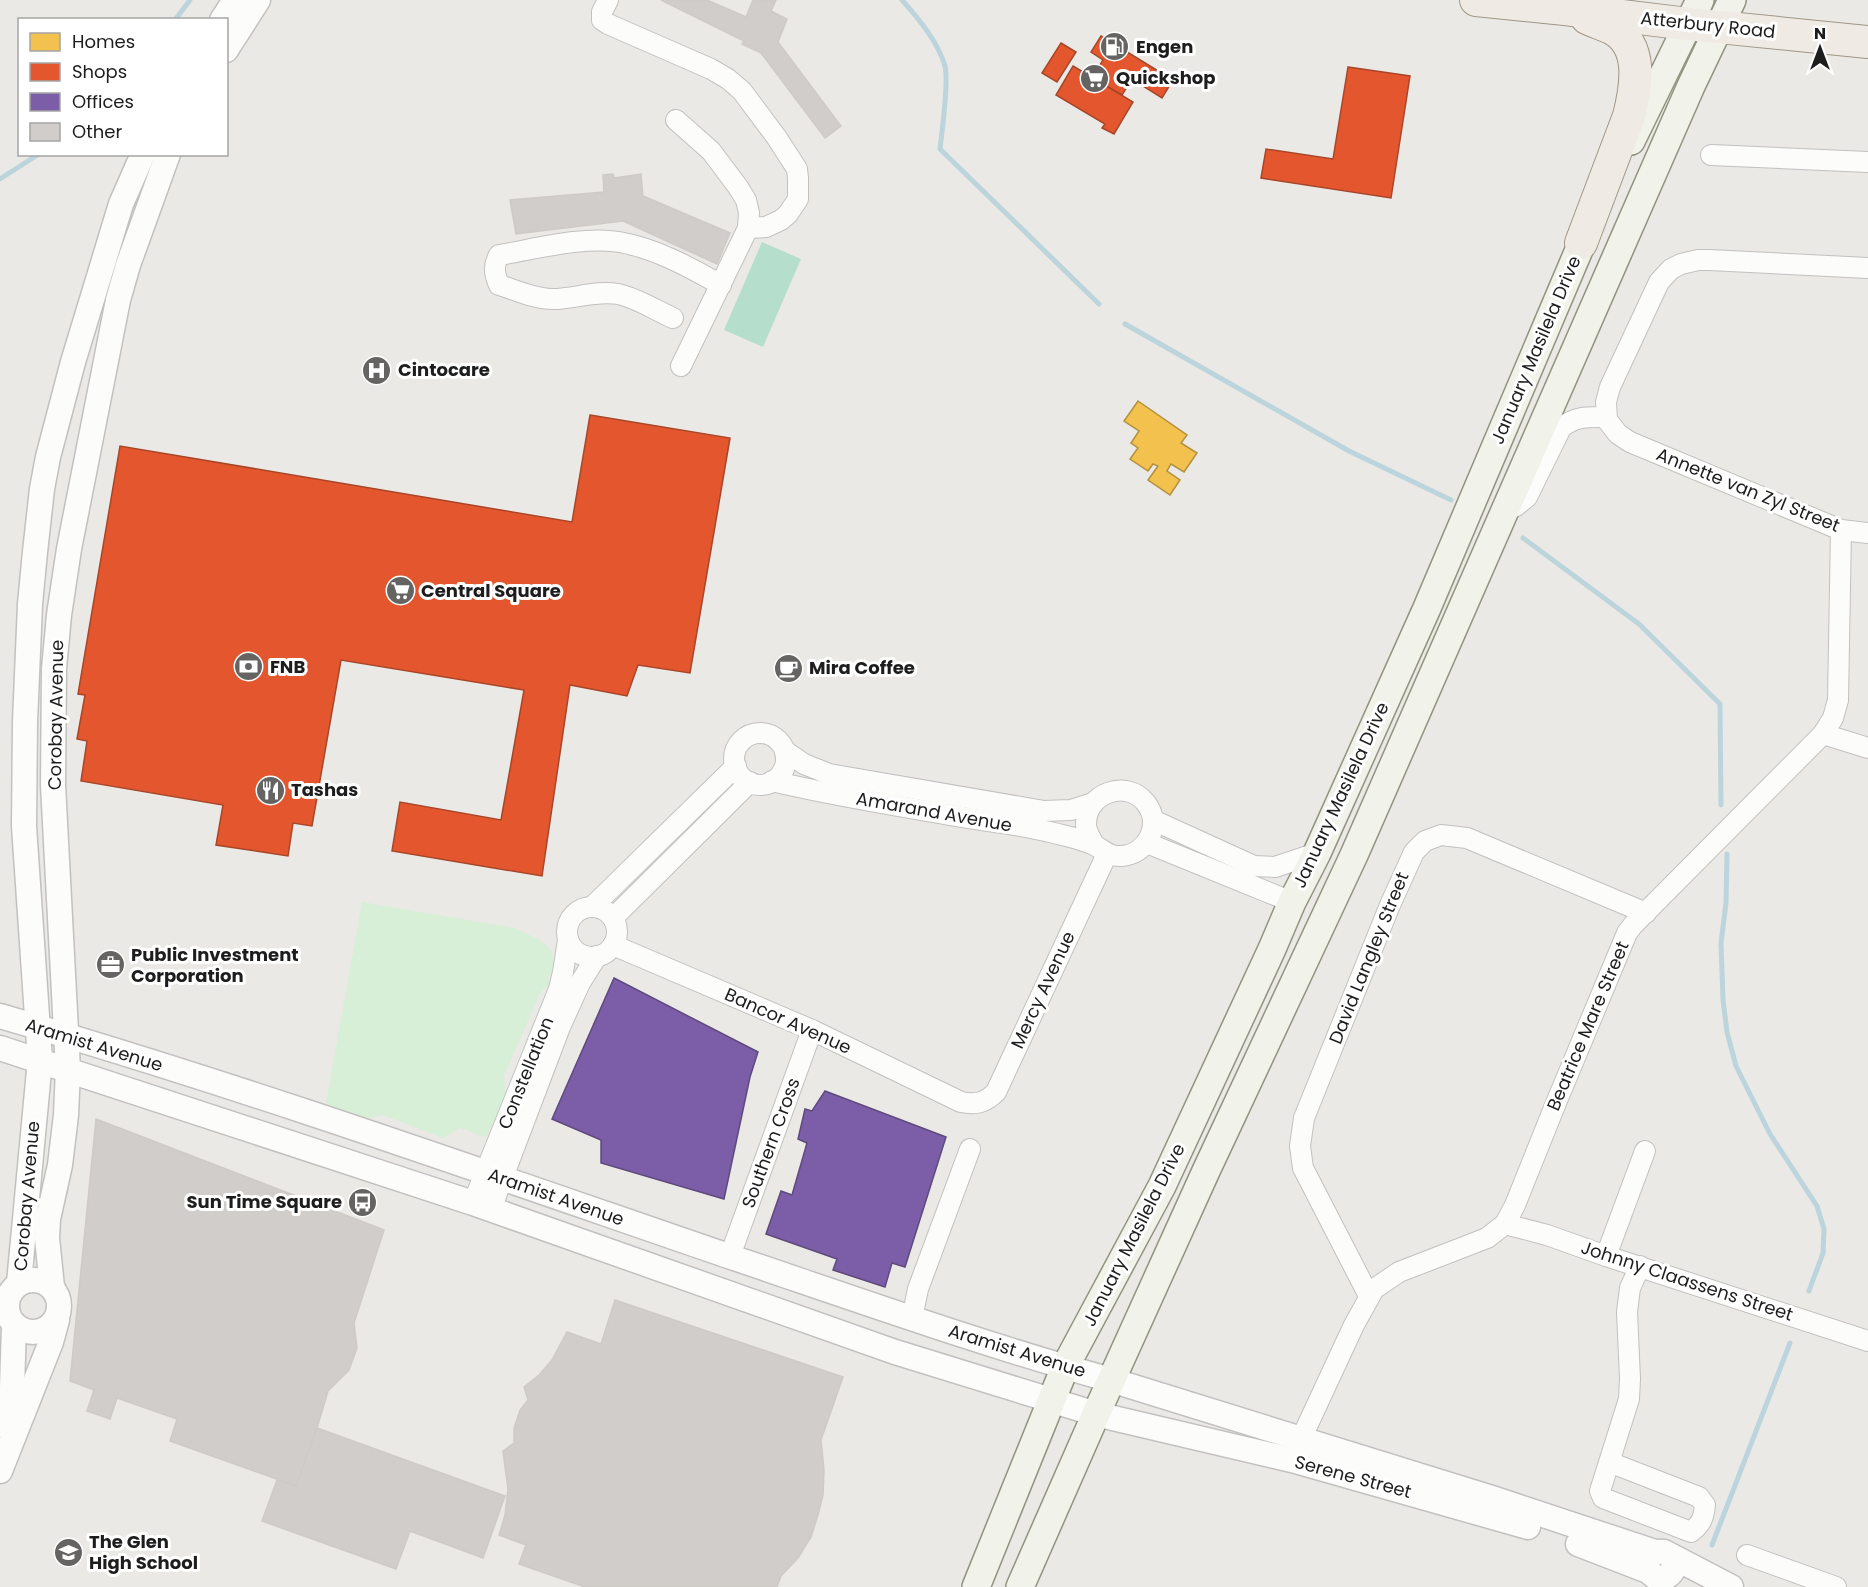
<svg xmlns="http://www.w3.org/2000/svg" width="1868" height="1587" font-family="Poppins,sans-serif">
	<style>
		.park { fill: #d6efd6 }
		.pitch { fill: #b5decd }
		.homes { fill: #f2c14e; stroke: #b2903f; stroke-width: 1.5 }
		.shops { fill: #e4572e; stroke: #a84629; stroke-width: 1.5 }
		.offices { fill: #7b5ea7; stroke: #5f4a7e; stroke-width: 1.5 }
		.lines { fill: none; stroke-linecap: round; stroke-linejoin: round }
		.stream { stroke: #bcd4db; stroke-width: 5 }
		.building { fill: #d0cdca; stroke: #cecbc7; stroke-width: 1.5 }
		.minor-casing { stroke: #c2c1c0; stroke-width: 22 }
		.tertiary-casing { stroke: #c2c1c0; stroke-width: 27 }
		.secondary-casing { stroke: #91937f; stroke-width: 30 }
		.primary-casing { stroke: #9f9684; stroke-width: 34 }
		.minor { stroke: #fcfcfb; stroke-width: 20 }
		.tertiary { stroke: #fcfcfb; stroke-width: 24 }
		.secondary { stroke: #f1f2ea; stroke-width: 27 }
		.primary { stroke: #efebe4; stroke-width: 32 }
		.labels { text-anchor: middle; stroke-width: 6; stroke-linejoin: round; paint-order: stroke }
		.street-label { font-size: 18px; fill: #1d1d1d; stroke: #fff }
		.poi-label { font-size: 18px; font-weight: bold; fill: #1d1d1d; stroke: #fff; text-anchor: start }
	</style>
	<rect width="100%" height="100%" fill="#ebe9e5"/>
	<path class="park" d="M362,902L514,928L540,940L552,951L554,970L548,977L549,984L540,993L504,1076L506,1098L486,1137C477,1136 470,1130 460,1128L443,1138L383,1115L363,1119L326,1103Z"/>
	<polygon class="pitch" points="762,242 801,259 763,347 724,330"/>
	<polygon class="homes" points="1138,401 1187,435 1181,443 1197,453 1184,472 1171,464 1167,471 1180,480 1170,495 1148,480 1158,466 1153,464 1148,471 1130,459 1138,448 1131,443 1139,431 1124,421"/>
	<g class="shops">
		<polygon points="1101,36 1173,80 1162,98 1132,79 1122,95 1092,78 1103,60 1091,52"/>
		<polygon points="1061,43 1076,52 1057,82 1042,73"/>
		<polygon points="1073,66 1133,102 1114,134 1102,128 1105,124 1056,95"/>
		<polygon points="1348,67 1410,76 1391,198 1261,178 1266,149 1333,159"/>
		<polygon points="590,415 730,438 690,673 638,665 627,696 570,685 542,876 392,851 400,802 501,820 524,690 341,660 312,826 293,823 288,856 216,845 223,805 81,781 87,741 77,739 85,695 78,694 120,446 572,522"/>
	</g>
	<g class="offices">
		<polygon points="614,978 758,1052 750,1077 724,1199 601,1163 601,1140 552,1119"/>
		<polygon points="825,1091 946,1137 905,1267 892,1263 885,1287 833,1270 837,1259 766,1234 781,1191 792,1195 807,1143 798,1139 805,1109 812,1111"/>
	</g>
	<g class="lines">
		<g class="stream">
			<path d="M902,0C919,19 938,42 945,66C949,83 942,130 940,149L1099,304"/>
			<polyline points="175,20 190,0"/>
			<polyline points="0,179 39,154"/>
			<polyline points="1125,324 1349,451 1451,500"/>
			<polyline points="1523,538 1639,624 1720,704 1721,805"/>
			<polyline points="1727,854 1726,903 1721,943 1723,1000 1727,1032 1736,1066 1770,1134 1817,1206 1824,1229 1823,1253 1809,1291"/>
			<polyline points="1712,1545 1790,1343"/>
		</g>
	</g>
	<g class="building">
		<polygon points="661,0 707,0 746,17 753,0 776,0 771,11 787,19 778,42 841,126 825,138 761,53 742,44 744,41"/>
		<polygon points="613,174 614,178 641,174 643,196 730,233 717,264 623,221 516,234 510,200 604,192 603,175"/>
		<polygon points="96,1119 384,1230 354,1323 357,1348 349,1370 328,1391 317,1428 296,1486 170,1441 177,1419 117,1398 110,1419 87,1411 94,1390 70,1381"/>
		<polygon points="615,1300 843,1377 821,1440 824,1470 823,1495 818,1515 811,1537 798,1558 781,1576 777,1587 585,1587 519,1564 526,1545 499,1535 505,1515 508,1489 503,1451 514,1443 514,1428 520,1410 528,1400 524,1387 539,1375 552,1360 567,1332 601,1344"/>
		<polygon points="317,1428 505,1496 483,1558 410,1531 396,1569 262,1521 277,1480 296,1486"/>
	</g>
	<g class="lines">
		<defs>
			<g id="minor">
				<polyline points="608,0 602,12 602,20 608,24 711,69 728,79 742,91 777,138 797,169 798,178 798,199 788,214 781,220 766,227 748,228"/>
				<polyline points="676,120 711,151 738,187 746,200 749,213 748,228 681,366"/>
				<polyline points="1711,155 1868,162"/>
				<polyline points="1868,268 1709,260 1698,260 1681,264 1671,269 1659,282 1610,387 1606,402 1607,420 1618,434 1630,442 1841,530 1868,533"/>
				<path d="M673,318C655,310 637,298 618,294C596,290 574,299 553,299C534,299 516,290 499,285C494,273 493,266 499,255C536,249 582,236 619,242C655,248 689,267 721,285"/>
				<path d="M1504,511L1516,506L1527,497L1561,428C1575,416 1588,417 1606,417"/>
				<circle cx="760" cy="759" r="26"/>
				<polyline points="1823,734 1868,748"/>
				<polyline points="785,751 804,764 829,774 1044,811 1071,810 1093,803"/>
				<path d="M772,781C839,797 906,807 974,819C1000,823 1028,826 1054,833C1066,836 1082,839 1094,845C1104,850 1109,857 1122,856C1148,854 1163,823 1145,802C1126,779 1086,793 1086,824C1086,832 1091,838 1094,845"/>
				<polyline points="1153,820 1254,866 1275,867 1317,853"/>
				<polyline points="1147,843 1292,902"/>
				<polyline points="592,907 736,766"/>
				<circle cx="592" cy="932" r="25"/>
				<polyline points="613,918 750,782"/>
				<path d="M613,945L812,1030L961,1102C976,1105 985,1103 996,1092L1107,854"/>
				<polyline points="473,1203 559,989 563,972 568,940"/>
				<polyline points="491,1209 560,1027 580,983 597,956"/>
				<polyline points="1505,1224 1547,1235 1606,1256 1868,1341"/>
				<polyline points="730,1256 812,1030"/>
				<polyline points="1606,1256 1645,1151"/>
				<polyline points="1369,1296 1303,1168 1300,1146 1304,1118 1390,905 1414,852 1425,841 1441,835 1467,838 1646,913"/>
				<polyline points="912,1318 918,1289 970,1149"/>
				<polyline points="1295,1452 1354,1325 1374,1289 1399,1272 1487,1238 1505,1224 1515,1205 1556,1103 1627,933 1633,925 1823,734 1833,718 1838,700 1841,530"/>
				<path d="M1609,1462L1699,1497L1705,1505C1704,1518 1701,1524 1691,1532L1603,1498L1600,1491L1629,1399L1630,1379L1627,1312L1630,1288L1640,1266"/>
				<polyline points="1747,1555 1836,1587"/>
			</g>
			<g id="tertiary">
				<polyline points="222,20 235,0"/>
				<polyline points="226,50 258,0"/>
				<path d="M0,1016C248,1088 492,1175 737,1259C861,1301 985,1345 1111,1380L1495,1499L1655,1552"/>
				<polyline points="0,1048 473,1203 895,1352 1096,1414 1292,1460 1528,1527"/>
				<circle cx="33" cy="1306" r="26"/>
				<polyline points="19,1283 40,1060 24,826 25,722 30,604 35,552 42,489 48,457 73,362 121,204 143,154"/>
				<polyline points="52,1287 47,1238 48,1219 60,1165 66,1115 68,1069 53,785 54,669 59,615 69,549 118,300 128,265 168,154"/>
				<polyline points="0,1425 12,1388 14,1325"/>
				<polyline points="0,1471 51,1342 57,1320"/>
				<polyline points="1578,1544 1648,1571"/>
				<path d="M1671,1557C1678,1568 1671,1577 1659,1579C1641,1571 1644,1550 1664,1552L1731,1587"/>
			</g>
			<g id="secondary">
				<polyline points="1631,141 1700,0"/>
				<polyline points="976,1587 1065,1367 1162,1186 1272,949 1292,902 1317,853 1427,608 1590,224"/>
				<polyline points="1020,1587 1096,1414 1206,1171 1354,855 1691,86 1732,0"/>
			</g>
			<g id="primary">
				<polyline points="1476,0 1565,9 1688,24 1868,42"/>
				<path d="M1581,243L1629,116C1636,88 1644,46 1613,29C1605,25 1595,22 1587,18"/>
			</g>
		</defs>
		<use href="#minor" class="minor-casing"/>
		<use href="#tertiary" class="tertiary-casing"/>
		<use href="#secondary" class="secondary-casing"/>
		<use href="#primary" class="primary-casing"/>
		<use href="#minor" class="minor"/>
		<use href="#tertiary" class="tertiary"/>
		<use href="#secondary" class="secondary"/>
		<use href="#primary" class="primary"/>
	</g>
	<defs>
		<symbol id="fuel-disc" viewBox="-11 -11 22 22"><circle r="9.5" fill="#656463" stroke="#fff"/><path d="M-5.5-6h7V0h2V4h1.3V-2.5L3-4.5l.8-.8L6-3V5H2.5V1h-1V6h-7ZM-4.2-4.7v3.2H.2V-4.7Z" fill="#fff"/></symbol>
		<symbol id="supermarket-disc" viewBox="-11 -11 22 22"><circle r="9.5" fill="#656463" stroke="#fff"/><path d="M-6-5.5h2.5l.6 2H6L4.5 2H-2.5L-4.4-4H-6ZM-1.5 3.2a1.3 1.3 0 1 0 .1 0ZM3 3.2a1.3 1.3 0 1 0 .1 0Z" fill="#fff"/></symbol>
		<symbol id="hospital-disc" viewBox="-11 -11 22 22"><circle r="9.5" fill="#656463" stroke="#fff"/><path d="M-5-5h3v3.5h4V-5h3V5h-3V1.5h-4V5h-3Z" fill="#fff"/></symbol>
		<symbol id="bank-disc" viewBox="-11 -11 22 22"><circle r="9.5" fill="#656463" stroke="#fff"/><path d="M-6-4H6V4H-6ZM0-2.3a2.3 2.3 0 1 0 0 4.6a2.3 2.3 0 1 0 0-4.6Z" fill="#fff"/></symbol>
		<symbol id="cafe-disc" viewBox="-11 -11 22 22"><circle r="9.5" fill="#656463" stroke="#fff"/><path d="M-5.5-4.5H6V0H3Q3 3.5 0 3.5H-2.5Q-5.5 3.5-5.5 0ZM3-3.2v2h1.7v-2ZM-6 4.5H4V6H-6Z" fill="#fff"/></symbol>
		<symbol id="restaurant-disc" viewBox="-11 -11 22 22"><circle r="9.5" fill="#656463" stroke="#fff"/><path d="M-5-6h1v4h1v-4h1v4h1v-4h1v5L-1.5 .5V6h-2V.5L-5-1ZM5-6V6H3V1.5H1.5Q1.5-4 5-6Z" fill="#fff"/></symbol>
		<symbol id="office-disc" viewBox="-11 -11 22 22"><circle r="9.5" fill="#656463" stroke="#fff"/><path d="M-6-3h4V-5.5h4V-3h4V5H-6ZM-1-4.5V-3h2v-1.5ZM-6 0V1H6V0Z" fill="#fff"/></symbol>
		<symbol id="bus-disc" viewBox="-11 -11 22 22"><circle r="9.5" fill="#656463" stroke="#fff"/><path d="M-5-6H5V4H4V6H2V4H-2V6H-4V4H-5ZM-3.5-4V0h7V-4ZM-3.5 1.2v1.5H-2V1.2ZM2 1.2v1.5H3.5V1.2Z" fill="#fff"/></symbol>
		<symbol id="school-disc" viewBox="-11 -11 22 22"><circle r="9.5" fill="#656463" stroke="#fff"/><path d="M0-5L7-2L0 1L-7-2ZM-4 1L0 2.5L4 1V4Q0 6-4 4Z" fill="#fff"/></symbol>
	</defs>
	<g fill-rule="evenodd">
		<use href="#fuel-disc" x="1098" y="30" width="33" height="33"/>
		<use href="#supermarket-disc" x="1078" y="62" width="33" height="33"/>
		<use href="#hospital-disc" x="360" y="354" width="33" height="33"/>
		<use href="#supermarket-disc" x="384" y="574" width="33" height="33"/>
		<use href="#bank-disc" x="232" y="650" width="33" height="33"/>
		<use href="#cafe-disc" x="772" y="652" width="33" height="33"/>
		<use href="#restaurant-disc" x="254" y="774" width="33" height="33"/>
		<use href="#office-disc" x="94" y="948" width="33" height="33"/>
		<use href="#bus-disc" x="346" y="1186" width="33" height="33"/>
		<use href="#school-disc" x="52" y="1536" width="33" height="33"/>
	</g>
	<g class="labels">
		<g class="street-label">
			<text transform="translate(1708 25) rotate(6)" y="6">Atterbury Road</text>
			<text transform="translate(1536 350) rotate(-67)" y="6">January Masilela Drive</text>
			<text transform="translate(1748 490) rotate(22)" y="6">Annette van Zyl Street</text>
			<text transform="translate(56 715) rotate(-89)" y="6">Corobay Avenue</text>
			<text transform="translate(1341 795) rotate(-65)" y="6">January Masilela Drive</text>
			<text transform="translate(934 812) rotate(10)" y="6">Amarand Avenue</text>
			<text transform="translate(1369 958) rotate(-68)" y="6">David Langley Street</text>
			<text transform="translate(1043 990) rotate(-65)" y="6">Mercy Avenue</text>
			<text transform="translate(788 1021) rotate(24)" y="6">Bancor Avenue</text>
			<text transform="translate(1588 1026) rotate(-67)" y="6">Beatrice Mare Street</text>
			<text transform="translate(94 1045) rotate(17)" y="6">Aramist Avenue</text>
			<text transform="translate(526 1073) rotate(-68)" y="6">Constellation</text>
			<text transform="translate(771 1143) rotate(-70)" y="6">Southern Cross</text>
			<text transform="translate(27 1196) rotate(-85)" y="6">Corobay Avenue</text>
			<text transform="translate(556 1197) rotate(19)" y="6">Aramist Avenue</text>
			<text transform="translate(1134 1235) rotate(-63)" y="6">January Masilela Drive</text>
			<text transform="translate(1687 1281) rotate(18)" y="6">Johnny Claassens Street</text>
			<text transform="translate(1017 1351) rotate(17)" y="6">Aramist Avenue</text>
			<text transform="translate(1353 1477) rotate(15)" y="6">Serene Street</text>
		</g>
		<g class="poi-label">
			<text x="1136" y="53">Engen</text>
			<text x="1116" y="84">Quickshop</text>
			<text x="398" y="376">Cintocare</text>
			<text x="421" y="597">Central Square</text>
			<text x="270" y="673">FNB</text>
			<text x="809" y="674">Mira Coffee</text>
			<text x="291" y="796">Tashas</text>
			<text x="131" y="961">Public Investment<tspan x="131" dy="21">Corporation</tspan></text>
			<text x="342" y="1208" text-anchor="end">Sun Time Square</text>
			<text x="89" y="1548">The Glen<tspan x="89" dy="21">High School</tspan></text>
		</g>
	</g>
	<rect x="18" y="18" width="210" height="138" fill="#ffffff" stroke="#a5a5a5" stroke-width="1.5"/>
	<rect x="30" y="33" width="30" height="18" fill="#f2c14e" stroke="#a5a5a5" stroke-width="1.5"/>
	<text x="72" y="48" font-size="18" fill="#1d1d1d">Homes</text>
	<rect x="30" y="63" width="30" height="18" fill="#e4572e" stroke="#a5a5a5" stroke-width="1.5"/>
	<text x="72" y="78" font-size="18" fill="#1d1d1d">Shops</text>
	<rect x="30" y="93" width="30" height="18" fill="#7b5ea7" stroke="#a5a5a5" stroke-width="1.5"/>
	<text x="72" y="108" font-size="18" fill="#1d1d1d">Offices</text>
	<rect x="30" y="123" width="30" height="18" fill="#d0cdca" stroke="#a5a5a5" stroke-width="1.5"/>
	<text x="72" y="138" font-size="18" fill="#1d1d1d">Other</text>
	<g transform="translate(1820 48)" stroke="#ffffff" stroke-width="4.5" paint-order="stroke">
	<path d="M0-4.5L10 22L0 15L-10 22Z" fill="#1d1d1d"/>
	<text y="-9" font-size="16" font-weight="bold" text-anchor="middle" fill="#1d1d1d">N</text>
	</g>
</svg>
